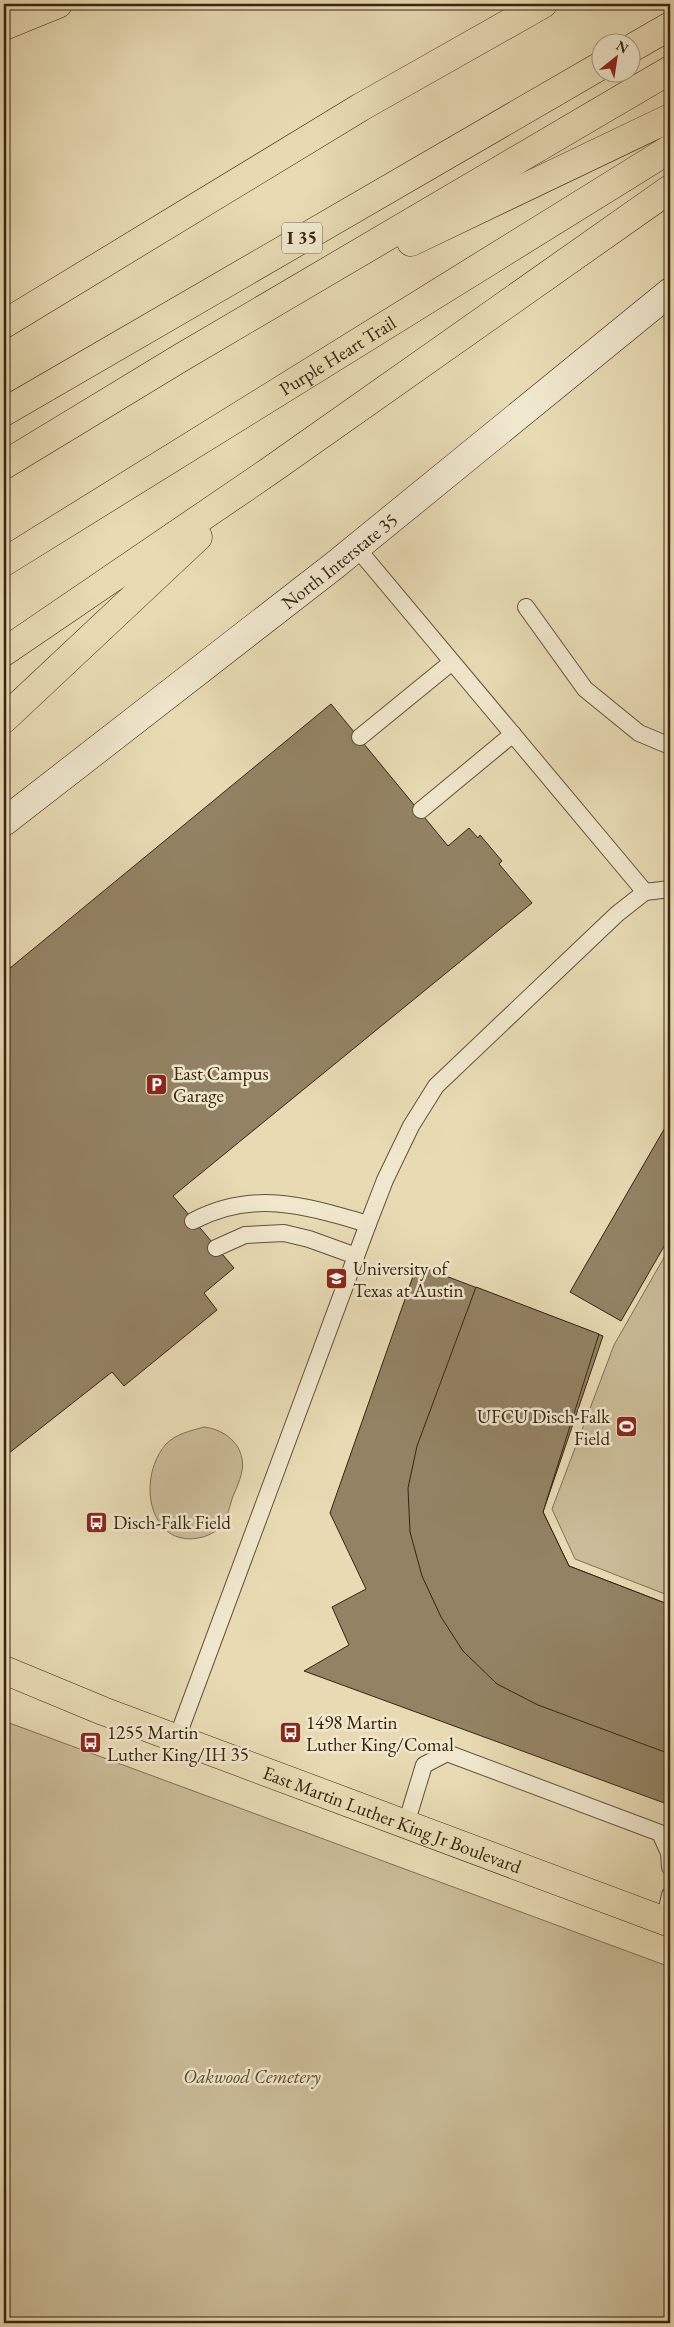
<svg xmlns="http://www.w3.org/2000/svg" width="674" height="2327" font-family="'EB Garamond',serif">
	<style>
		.green { fill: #cabc98; stroke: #807054 }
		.building { fill: #938365; stroke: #37240f }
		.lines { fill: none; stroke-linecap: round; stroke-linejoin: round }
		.lane-casing { stroke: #635238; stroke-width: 18 }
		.secondary-casing { stroke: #37240f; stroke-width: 29 }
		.primary-casing { stroke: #37240f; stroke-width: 29 }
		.highway-casing { stroke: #37240f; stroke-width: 29 }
		.lane { stroke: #f0e8ce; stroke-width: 16 }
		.secondary { stroke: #f0e8ce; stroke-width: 28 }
		.primary { stroke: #e8dbb4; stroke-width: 28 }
		.highway { stroke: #e8dbb4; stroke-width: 28 }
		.labels { text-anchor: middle; stroke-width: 5; stroke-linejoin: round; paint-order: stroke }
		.shield { fill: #f0e8ce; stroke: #6e5f48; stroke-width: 1 }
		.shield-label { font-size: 18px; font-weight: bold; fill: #37240f }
		.street-label { font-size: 19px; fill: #37240f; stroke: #f0e8ce }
		.poi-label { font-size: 19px; fill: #37240f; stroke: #f0e8ce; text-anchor: start }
		.park-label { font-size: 19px; font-style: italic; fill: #5c4a31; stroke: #f0e8ce }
	</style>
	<rect width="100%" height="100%" fill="#e8dbb4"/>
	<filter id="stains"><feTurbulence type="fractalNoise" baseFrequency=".004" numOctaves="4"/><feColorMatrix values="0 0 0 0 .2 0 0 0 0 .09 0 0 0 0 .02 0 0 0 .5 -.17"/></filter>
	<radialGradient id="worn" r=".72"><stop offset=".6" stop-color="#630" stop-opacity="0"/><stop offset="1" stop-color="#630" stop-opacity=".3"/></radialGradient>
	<g class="green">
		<polygon points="670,1247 670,1596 575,1559 552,1509 614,1345"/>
		<path d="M204,1427C221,1429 239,1440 242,1459C245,1472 236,1488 232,1499C229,1509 226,1524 217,1530C204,1540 181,1543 167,1531C143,1510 146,1467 166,1444C176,1434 190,1431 204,1427Z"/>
		<polygon points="4,1721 670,1967 670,2323 4,2323"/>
	</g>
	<g class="building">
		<polygon points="331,704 448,846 469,828 478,838 480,835 502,861 499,864 532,903 173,1196 234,1268 204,1293 217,1310 124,1386 112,1372 4,1457 4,973"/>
		<polygon points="670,1119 670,1236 621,1321 570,1292"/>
		<polygon points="417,1265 603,1336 543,1512 569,1566 670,1605 670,1794 667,1804 304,1671 349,1645 332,1607 366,1589 330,1513"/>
		<polygon points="476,1287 599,1334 543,1512 569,1566 670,1605 670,1754 538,1705 497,1684 463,1651 441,1617 422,1576 410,1532 408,1488 417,1446"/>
	</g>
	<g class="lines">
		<defs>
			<g id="lane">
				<polyline points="356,547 645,892"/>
				<polyline points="526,607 585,689 639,733 670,746"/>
				<polyline points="360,737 452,662"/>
				<polyline points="421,810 513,734"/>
				<path d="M193,1221C254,1189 306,1206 368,1224"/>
				<polyline points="216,1248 245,1235 284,1233 309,1239 356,1256"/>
				<polyline points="177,1738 368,1224 385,1180 411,1126 436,1086 617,914 645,892 670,889"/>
				<polyline points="406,1824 424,1765 447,1753 660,1833 669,1853 670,1867"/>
				<polyline points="664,1921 670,1895"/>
			</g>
			<g id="secondary">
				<polyline points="4,6 8,4"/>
				<path id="s1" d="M4,822L335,565L670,292"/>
			</g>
			<g id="primary">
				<path id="s2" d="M4,1670L103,1711L670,1923"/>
			</g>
			<g id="highway">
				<polyline points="4,26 58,4"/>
				<polyline points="632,48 670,26"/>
				<polyline points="411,242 670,118"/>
				<polyline points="4,324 361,107 543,4"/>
				<polyline points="4,412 602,65"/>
				<polyline points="4,465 182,357 670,70"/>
				<path id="s3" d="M4,562L670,149"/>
				<polyline points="4,652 268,472 670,189"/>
				<polyline points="4,719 198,537"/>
			</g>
		</defs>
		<use href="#lane" class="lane-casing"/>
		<use href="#secondary" class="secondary-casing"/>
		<use href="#primary" class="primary-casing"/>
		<use href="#highway" class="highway-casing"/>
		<use href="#lane" class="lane"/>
		<use href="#secondary" class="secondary"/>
		<use href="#primary" class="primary"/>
		<use href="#highway" class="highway"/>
	</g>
	<defs>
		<symbol id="parking-square" viewBox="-11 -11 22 22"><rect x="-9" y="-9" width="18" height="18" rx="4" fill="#8f2418" stroke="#f0e8ce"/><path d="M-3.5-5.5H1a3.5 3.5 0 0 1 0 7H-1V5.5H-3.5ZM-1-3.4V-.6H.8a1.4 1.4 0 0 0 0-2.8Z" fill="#fff"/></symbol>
		<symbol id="university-square" viewBox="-11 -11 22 22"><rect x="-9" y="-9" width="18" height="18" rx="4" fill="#8f2418" stroke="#f0e8ce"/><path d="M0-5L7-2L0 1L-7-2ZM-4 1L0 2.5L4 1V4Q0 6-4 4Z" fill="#fff"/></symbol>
		<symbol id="stadium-square" viewBox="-11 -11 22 22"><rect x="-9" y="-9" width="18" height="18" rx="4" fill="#8f2418" stroke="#f0e8ce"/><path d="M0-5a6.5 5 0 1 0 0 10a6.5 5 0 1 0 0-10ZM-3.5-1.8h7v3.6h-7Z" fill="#fff"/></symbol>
		<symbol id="bus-square" viewBox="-11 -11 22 22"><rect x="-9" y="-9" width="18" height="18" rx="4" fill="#8f2418" stroke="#f0e8ce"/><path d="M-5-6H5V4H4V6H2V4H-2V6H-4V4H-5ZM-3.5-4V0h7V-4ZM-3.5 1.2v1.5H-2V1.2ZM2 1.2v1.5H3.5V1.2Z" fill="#fff"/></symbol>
	</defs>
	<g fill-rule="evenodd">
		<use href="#parking-square" x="144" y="1072" width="25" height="25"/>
		<use href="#university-square" x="324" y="1266" width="25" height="25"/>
		<use href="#stadium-square" x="614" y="1414" width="25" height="25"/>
		<use href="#bus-square" x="84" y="1510" width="25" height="25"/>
		<use href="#bus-square" x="278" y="1720" width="25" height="25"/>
		<use href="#bus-square" x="78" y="1730" width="25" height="25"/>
	</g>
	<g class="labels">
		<rect class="shield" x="282" y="222.5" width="40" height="31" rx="4"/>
		<g class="shield-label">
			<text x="302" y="244">I 35</text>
		</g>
		<g class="street-label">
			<text dy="7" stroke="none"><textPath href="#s3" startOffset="392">Purple Heart Trail</textPath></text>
			<text dy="7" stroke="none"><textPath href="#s1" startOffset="425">North Interstate 35</textPath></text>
			<text dy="7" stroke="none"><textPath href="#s2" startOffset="416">East Martin Luther King Jr Boulevard</textPath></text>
		</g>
		<g class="poi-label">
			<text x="173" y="1080">East Campus<tspan x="173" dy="22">Garage</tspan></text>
			<text x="353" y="1275">University of<tspan x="353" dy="22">Texas at Austin</tspan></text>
			<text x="610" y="1423" text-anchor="end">UFCU Disch-Falk<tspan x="610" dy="22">Field</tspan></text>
			<text x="113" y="1529">Disch-Falk Field</text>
			<text x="306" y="1729">1498 Martin<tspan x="306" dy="22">Luther King/Comal</tspan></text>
			<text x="107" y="1739">1255 Martin<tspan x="107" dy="22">Luther King/IH 35</tspan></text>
		</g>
		<g class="park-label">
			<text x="252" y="2083">Oakwood Cemetery</text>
		</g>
	</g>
	<rect width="674" height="2327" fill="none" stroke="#e8dbb4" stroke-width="20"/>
	<rect x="5" y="5" width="664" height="2317" fill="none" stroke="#37240f" stroke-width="2.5"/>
	<rect x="10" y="10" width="654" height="2307" fill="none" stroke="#37240f"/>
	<g transform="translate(616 58) rotate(30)"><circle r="24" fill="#f0e8ce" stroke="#a69a82"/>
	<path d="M0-4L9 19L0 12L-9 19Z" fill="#8f2418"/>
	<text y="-8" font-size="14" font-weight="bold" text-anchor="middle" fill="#37240f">N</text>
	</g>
	<rect width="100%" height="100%" filter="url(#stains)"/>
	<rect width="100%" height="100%" fill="url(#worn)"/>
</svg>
